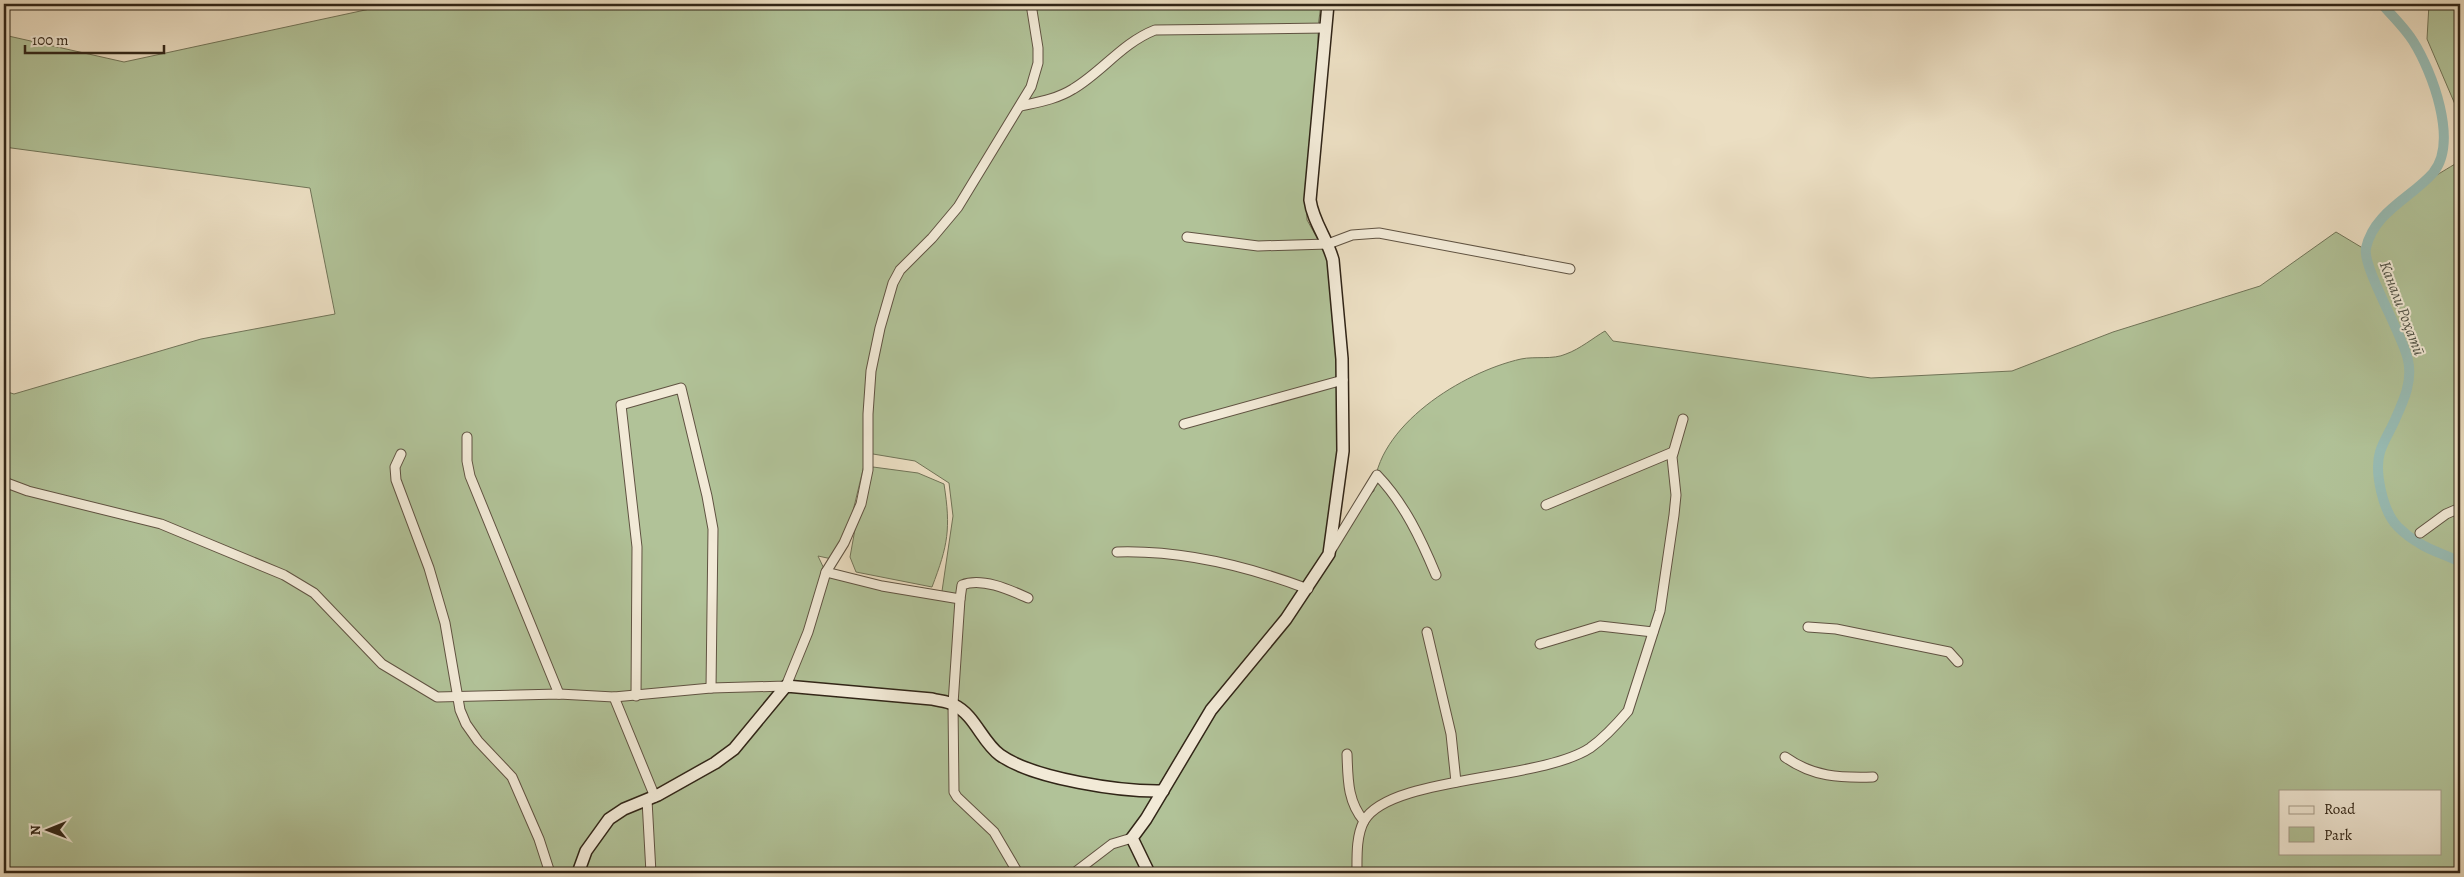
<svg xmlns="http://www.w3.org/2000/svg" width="2464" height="877" font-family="Alegreya,serif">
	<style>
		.green { fill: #b1c298; stroke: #717458; fill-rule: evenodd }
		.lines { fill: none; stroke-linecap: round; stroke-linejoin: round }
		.canal { stroke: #98bcb4; stroke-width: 10 }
		.street-casing { stroke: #605342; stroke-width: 11 }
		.secondary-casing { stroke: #312517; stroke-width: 14 }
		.street { stroke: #f2ead7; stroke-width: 9 }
		.secondary { stroke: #f2ead7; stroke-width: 11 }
		.labels { text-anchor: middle; stroke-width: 4; stroke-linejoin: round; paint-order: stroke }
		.water-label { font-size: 16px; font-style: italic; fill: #505246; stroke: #f2ead7 }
	</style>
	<rect width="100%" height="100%" fill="#ebdec2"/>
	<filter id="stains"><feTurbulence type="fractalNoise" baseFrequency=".004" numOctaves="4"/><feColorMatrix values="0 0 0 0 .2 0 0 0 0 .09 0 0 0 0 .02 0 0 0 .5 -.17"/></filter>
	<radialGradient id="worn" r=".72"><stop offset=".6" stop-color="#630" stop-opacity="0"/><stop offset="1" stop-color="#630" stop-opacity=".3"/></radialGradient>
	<g class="green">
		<path d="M393,4H1321L1318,27V71L1306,187L1307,220L1333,266L1347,450L1332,551L1358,507L1374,491C1375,426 1463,372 1521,359C1535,356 1553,360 1566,354C1580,349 1593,338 1605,331L1613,341L1871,378L2012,371L2113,332L2260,286L2336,232L2366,250L2369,260C2360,217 2429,180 2460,161V873H4V391L14,394L201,339L335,314L310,188L4,147V35L124,62ZM867,453L915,461L949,483L953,516L941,598L826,573L818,556L832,559L846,540ZM2280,791H2440V853H2280Z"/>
		<polygon points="2429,4 2460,4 2460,116 2427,39"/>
		<path d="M873,467L918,473L944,484C951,529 948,545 932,587L856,572L850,557L859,507Z"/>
	</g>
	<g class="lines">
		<path class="canal" d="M2382,4C2392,16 2405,28 2413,41C2432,71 2459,142 2433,173C2411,198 2374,212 2366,248C2362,267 2403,335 2408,360C2413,382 2403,402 2394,422C2390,431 2383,442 2380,452C2374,472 2383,512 2398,527C2404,533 2412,539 2419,543C2431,551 2447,555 2460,562"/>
		<defs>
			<g id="street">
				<path d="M1021,106C1039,102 1057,99 1073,89C1102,72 1122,43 1155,30L1326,28"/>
				<polyline points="1187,237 1258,246 1328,244 1352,235 1379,233 1570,269"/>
				<polyline points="1184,424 1343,380"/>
				<polyline points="467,437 467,461 470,476 559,694"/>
				<polyline points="401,454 395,467 396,480 429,568 445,623 460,710 466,724 478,741 512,777 539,839 550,873"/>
				<polyline points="4,482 28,491 161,524 284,575 314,593 382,664 437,697 559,694 614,697 711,688 786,686 808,632 826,572 844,543 861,504 868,470 868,414 871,371 880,328 893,283 900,270 932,238 958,207 1031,87 1038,63 1038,48 1031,4"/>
				<polyline points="1546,505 1673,452"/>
				<polyline points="2420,533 2446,514 2460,508"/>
				<path d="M1331,550L1377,475C1404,503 1421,539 1436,575"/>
				<path d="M1117,552C1182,550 1247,566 1308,589"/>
				<polyline points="826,572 882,586 960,599"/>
				<polyline points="1808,627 1836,629 1949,652 1958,662"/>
				<polyline points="1427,632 1451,734 1456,782"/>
				<polyline points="1540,644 1600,626 1653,632"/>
				<polyline points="636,696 637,547 621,405 681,388 707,496 713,529 711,688"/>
				<polyline points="614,697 655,797"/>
				<path d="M1347,754C1348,778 1347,801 1364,821"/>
				<path d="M1785,757C1813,777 1840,778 1873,777"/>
				<polyline points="647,800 651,873"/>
				<path d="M1018,873L994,832L957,797L954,792L953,704L960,599L962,585C982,577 1010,590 1028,598"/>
				<polyline points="1074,873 1112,844 1132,838"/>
				<path d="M1357,873C1357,857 1356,836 1364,821C1389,776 1540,781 1590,748C1604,738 1617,724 1628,711L1660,611L1674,515L1676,495L1672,457L1683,419"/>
			</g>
			<g id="secondary">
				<path d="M578,873L586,851L609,819L624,809L658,795L715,763L734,749L786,686L932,699C939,701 948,701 954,705C975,715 982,742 1000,755C1034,779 1122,792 1163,791"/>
				<path d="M1149,873L1132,838L1146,819L1211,710L1286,619L1329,554L1343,451L1342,359L1333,260C1327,238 1313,222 1310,200L1328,4"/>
			</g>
		</defs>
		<use href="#street" class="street-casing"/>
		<use href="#secondary" class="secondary-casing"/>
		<use href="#street" class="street"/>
		<use href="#secondary" class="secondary"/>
	</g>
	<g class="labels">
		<g class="water-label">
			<text transform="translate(2403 308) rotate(69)" y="6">Канали Роҳатӣ</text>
		</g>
	</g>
	<rect width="2464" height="877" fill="none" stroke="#ebdec2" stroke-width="20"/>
	<rect x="5" y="5" width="2454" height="867" fill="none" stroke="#312517" stroke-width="2.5"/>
	<rect x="10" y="10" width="2444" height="857" fill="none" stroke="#312517"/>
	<rect x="2279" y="790" width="162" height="65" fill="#f2ead7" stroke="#a59b8a"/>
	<rect x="2289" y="806" width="25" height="8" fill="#f2ead7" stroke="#a59b8a"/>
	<text x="2324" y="814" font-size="15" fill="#312517">Road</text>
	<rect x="2289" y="827" width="25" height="15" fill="#b1c298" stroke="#a59b8a"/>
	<text x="2324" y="840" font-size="15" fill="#312517">Park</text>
	<g transform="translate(48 830) rotate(269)" stroke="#f2ead7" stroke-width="4" paint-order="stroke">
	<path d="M0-4L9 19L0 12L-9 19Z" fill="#312517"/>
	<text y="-8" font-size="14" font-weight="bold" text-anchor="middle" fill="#312517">N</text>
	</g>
	<path d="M25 45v8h139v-8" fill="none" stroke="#312517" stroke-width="2.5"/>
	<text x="32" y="45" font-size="15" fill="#312517" stroke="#f2ead7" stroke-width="4" paint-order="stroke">100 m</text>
	<rect width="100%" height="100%" filter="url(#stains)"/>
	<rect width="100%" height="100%" fill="url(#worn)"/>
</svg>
